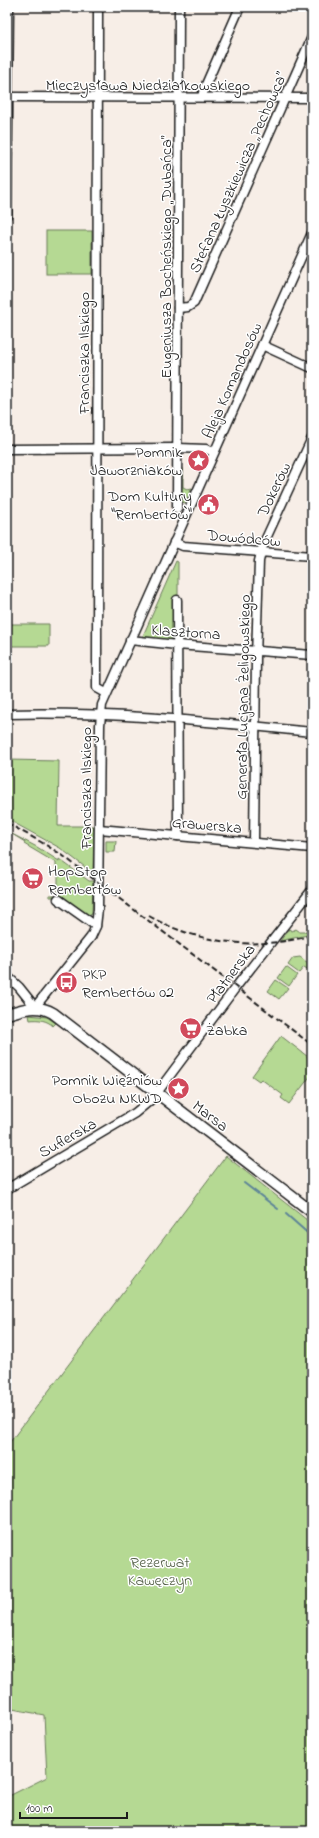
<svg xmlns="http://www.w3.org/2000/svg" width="319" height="1838" font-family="'Indie Flower',sans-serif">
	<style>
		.green { fill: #b5d993; stroke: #687a58 }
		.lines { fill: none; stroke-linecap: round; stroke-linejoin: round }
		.stream { stroke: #5d8498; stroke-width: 2 }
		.minor-casing { stroke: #1c1c1c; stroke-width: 11 }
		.major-casing { stroke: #1c1c1c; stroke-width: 13 }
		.minor { stroke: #fff; stroke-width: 8 }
		.major { stroke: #fff; stroke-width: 10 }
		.rail { stroke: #1c1c1c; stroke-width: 2; stroke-dasharray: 6 3; stroke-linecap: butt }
		.labels { text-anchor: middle; stroke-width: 3; stroke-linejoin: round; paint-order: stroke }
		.street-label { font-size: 16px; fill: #1c1c1c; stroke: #fff }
		.poi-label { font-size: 16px; fill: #1c1c1c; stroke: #fff; text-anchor: end }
		.park-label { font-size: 16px; fill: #525e46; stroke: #fff }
	</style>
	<rect width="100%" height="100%" fill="#f7eee7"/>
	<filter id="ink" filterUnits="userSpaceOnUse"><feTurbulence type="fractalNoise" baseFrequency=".025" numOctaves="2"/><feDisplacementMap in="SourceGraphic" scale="8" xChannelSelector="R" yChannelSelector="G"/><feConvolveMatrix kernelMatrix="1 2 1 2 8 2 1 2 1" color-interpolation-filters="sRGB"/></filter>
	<g filter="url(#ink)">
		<g class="green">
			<rect x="46" y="231" width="46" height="43"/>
			<polygon points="180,469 183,469 183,487 187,489 192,488 185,503 180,501"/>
			<polygon points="176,561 178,562 178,598 173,635 171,640 142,638"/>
			<polygon points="10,624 49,624 49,646 9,646"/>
			<polygon points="8,760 59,761 58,826 94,826 93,873 60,848 7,819 7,762"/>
			<polygon points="12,834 37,847 59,861 59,859 89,881 93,881 92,914 88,916 59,897 49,897 49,895 58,895 58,870 56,870 56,863 24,844 25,842"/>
			<polygon points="106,841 116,841 115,852 106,852"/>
			<polygon points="309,927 312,929 312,934 280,941 289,929 292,931 296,929 300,932 305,932"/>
			<polygon points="300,957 312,966 309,970 304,967 299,973 288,965 293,958"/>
			<polygon points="286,967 297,975 289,986 278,978"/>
			<polygon points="276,980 288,988 279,999 268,991"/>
			<path d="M29,1015L47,1017L56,1023L53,1026C47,1020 38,1019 30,1020Z"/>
			<polygon points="281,1036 312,1060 312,1074 289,1104 281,1098 283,1095 261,1079 259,1081 252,1076"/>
			<polygon points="226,1156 312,1224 312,1831 7,1831 7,1797 47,1777 44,1715 7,1708 7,1446"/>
		</g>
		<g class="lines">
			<g class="stream">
				<polyline points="244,1183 278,1209"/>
				<polyline points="286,1214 312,1237"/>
			</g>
			<defs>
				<g id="minor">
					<polyline points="98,7 97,677 97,688 106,693"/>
					<polyline points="7,97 312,98"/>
					<polyline points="202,97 204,89 240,7"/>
					<polyline points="7,215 9,7"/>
					<polyline points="178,308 188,307 194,303 312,37"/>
					<polyline points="262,345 312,368"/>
					<polyline points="7,449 178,448 206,449 214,452"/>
					<polyline points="177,508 179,7"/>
					<polyline points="174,542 183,546 312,556"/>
					<polyline points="177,600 178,836"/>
					<polyline points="130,640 177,645 312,655"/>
					<path d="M7,714C109,711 211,722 312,732"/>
					<polyline points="99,829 312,848"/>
					<polyline points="254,842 256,658 259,561 263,545 312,438"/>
					<polyline points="58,899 96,926"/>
					<polyline points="7,976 19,987 35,1007 91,937 96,926 98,909 100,725 102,705 312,233"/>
					<polyline points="7,1189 135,1113 153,1098 236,987 312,890"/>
				</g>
				<path id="major" d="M7,1014C23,1009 38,1004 53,1013L312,1212"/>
			</defs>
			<use href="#minor" class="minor-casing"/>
			<use href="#major" class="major-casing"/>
			<use href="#minor" class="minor"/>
			<use href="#major" class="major"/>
			<g class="rail">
				<polyline points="7,823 41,842 62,855 312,1045"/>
				<path d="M149,916C198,944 258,951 312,935"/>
			</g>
		</g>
	</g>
	<defs>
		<symbol id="sight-disc" viewBox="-11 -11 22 22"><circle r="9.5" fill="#d1495b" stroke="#fff"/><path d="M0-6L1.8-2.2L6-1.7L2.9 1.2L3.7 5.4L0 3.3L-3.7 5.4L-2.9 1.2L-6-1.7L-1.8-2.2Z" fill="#fff"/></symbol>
		<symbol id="civic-disc" viewBox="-11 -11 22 22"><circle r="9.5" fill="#d1495b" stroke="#fff"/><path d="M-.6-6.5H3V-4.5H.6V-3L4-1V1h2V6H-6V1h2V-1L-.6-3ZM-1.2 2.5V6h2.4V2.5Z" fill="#fff"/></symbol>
		<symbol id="supermarket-disc" viewBox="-11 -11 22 22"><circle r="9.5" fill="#d1495b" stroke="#fff"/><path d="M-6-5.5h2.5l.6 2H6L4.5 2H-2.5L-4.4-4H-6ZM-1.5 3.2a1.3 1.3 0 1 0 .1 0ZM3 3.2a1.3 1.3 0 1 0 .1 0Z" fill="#fff"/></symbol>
		<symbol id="bus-disc" viewBox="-11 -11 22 22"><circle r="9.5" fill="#d1495b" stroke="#fff"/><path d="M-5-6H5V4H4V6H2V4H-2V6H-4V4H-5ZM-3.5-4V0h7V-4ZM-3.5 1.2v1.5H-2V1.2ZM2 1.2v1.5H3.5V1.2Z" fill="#fff"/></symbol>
	</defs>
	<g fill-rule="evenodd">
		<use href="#sight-disc" x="186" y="448" width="25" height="25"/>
		<use href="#civic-disc" x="196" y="492" width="25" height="25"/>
		<use href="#supermarket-disc" x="20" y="866" width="25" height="25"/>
		<use href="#bus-disc" x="54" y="970" width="25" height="25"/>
		<use href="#supermarket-disc" x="178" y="1016" width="25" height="25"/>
		<use href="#sight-disc" x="166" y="1076" width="25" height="25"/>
	</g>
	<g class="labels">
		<g class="street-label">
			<text x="148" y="90">Mieczysława Niedziałkowskiego</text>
			<text transform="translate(237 172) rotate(-66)" y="6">Stefana Łyszkiewicza „Pechowca”</text>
			<text transform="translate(165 257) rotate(-90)" y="6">Eugeniusza Bocheńskiego „Dubańca”</text>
			<text transform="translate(83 353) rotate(-90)" y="6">Franciszka Ilskiego</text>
			<text transform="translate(231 380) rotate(-66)" y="6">Aleja Komandosów</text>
			<text transform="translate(273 489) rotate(-65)" y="6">Dokerów</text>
			<text transform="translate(244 537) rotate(5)" y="6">Dowódców</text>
			<text transform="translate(186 631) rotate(4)" y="6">Klasztorna</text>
			<text transform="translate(242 697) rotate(-89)" y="6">Generała Lucjana Żeligowskiego</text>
			<text transform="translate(85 788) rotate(-90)" y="6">Franciszka Ilskiego</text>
			<text transform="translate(207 824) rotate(5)" y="6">Grawerska</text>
			<text transform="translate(230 973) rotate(-53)" y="6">Płatnerska</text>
			<text transform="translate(211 1115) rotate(37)" y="6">Marsa</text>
			<text transform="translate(67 1137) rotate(-30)" y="6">Suflerska</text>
		</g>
		<g class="poi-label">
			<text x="182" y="457">Pomnik<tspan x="182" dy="18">Jaworzniaków</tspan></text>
			<text x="192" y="501">Dom Kultury<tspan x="192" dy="18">"Rembertów"</tspan></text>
			<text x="48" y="876" text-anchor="start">HopStop<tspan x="48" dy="18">Rembertów</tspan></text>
			<text x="82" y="979" text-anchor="start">PKP<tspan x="82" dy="18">Rembertów 02</tspan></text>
			<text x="206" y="1035" text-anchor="start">Żabka</text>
			<text x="162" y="1085">Pomnik Więźniów<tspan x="162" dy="18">Obozu NKWD</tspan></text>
		</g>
		<g class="park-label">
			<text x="160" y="1567">Rezerwat<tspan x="160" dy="18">Kawęczyn</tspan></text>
		</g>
	</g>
	<rect width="319" height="1838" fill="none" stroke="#fff" stroke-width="24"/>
	<rect x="12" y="12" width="295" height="1814" fill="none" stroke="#1c1c1c" stroke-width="1.5" filter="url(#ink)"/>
	<path d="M20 1812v6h107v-6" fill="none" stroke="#1c1c1c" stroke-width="2"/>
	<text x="26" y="1812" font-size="12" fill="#1c1c1c" stroke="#ffffff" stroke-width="3" paint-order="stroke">100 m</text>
</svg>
